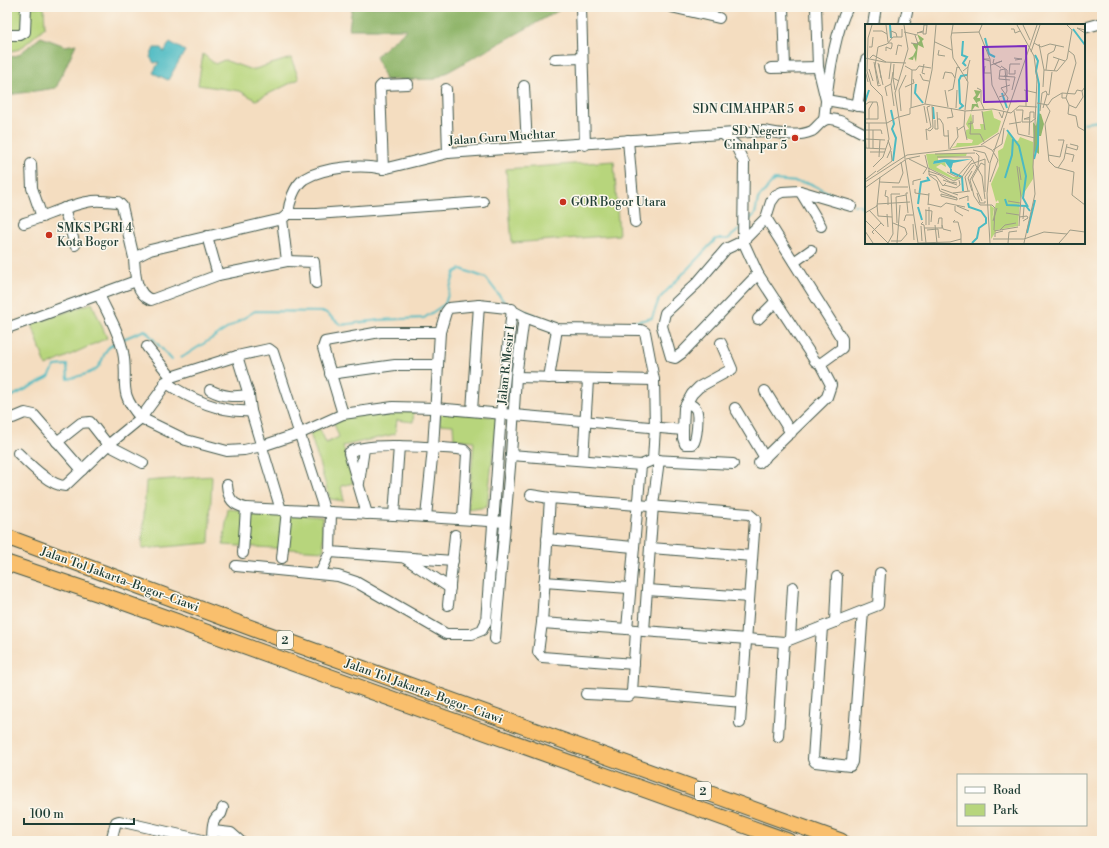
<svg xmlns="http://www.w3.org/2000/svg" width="1109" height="848" font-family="'Libre Bodoni',serif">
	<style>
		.green { fill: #b7d57c; stroke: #6b8958 }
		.forest { fill: #91b66c; stroke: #587a50 }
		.water { fill: #4bbac2; stroke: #357c7b }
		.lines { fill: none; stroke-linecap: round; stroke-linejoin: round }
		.stream { stroke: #4bbac2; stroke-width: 2 }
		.minor-casing { stroke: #3f5549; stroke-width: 12 }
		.highway-casing { stroke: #3f5549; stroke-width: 17 }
		.minor { stroke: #fff; stroke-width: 10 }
		.highway { stroke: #f9bf6d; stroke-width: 15 }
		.poi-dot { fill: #c8321e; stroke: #fbf7ec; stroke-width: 1.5 }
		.labels { text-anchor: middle; stroke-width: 3; stroke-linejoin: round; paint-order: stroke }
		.shield { fill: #fbf7ec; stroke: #61756b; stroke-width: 1 }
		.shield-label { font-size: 11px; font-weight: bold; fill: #1f3d34 }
		.poi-label { font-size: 12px; fill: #1f3d34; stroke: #fbf7ec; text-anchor: end }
		.street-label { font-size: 12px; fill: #1f3d34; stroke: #fbf7ec }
		.inset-river { fill: none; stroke: #4bbac2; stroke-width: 2 }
		.inset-road { fill: none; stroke: #9f9d88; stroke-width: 1 }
		.view { fill: #7b2cbf; fill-opacity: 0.15; stroke: #7b2cbf; stroke-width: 2 }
		.inset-edge { fill: none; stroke: #1f3d34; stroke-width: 2 }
	</style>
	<rect width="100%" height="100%" fill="#fbf7ec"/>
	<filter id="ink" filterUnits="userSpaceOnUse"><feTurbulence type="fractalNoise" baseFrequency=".025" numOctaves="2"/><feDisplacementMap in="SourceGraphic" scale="8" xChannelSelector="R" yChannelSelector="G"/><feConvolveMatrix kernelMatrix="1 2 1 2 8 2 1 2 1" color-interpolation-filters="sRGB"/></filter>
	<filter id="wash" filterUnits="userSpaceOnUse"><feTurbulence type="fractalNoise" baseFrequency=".012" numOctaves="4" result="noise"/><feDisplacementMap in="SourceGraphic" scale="16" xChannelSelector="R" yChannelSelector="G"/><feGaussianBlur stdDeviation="0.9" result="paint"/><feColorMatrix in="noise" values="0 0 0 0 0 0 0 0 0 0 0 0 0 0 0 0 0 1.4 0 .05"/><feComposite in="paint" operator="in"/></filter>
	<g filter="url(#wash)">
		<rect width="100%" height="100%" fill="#f4ddc0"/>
		<g class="green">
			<polygon points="7,7 44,7 45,27 20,49 7,52"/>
			<polygon points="203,54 215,64 224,60 252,70 291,58 299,79 256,100 240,91 198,85"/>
			<polygon points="614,161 619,235 512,243 506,169"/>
			<polygon points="92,303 107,338 46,366 32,324"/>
			<polygon points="414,409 413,422 397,420 395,434 343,446 353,483 341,486 344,501 330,499 310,433 320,429 326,443 339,437 333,421 348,415"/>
			<polygon points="441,412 497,417 487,507 468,510 474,441 454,439 453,425 439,424"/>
			<polygon points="212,476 209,543 142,549 146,481"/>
			<polygon points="228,509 322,517 324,551 223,545"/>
		</g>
		<g class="forest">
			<polygon points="352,7 565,7 435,79 385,80 376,56 407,29 349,29"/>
			<polygon points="41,37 65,46 76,44 56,88 7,95 7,58 18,55"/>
		</g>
		<polygon class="water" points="170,42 185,51 168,80 153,73 159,62 154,63 150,57 154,48 161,48 164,52"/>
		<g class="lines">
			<g class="stream">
				<polyline points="1084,123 1099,121 1102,118"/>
				<polyline points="854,205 859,205 866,212"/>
				<polyline points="747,222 755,214 758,199 774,180 809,183 841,199"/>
				<polyline points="520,309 536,316"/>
				<polyline points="621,325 652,318 659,299 716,239 728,239 740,229"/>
				<polyline points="123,339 145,330 172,360"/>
				<polyline points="181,358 255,311 325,312 341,325 379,320 424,318 445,304 455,272 461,269 486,278 505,303"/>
				<path d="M7,399L49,377L55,366L67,365L68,379C77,376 89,375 96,369C107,359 99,350 118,342"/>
			</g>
		</g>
	</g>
	<g filter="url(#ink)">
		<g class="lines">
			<defs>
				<g id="minor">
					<polyline points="581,7 585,145"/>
					<polyline points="671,7 719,18"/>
					<polyline points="783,7 785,68"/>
					<polyline points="816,7 818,67 826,100 866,107"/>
					<polyline points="873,25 876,7"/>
					<polyline points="904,25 908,7"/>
					<polyline points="1084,28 1102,23"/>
					<polyline points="7,35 20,35 25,32 26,7"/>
					<polyline points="555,59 582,58"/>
					<polyline points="771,68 818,67"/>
					<polyline points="524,86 527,147"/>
					<polyline points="446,89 448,153"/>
					<polyline points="857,106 866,60"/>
					<path d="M824,120C827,89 834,33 848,7"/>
					<polyline points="723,134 736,146 744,163 743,241 758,274 815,361 820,364 842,348 842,339 766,218"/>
					<polyline points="628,140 635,222"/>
					<polyline points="31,164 32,188 42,217"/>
					<polyline points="383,169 380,87 382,85 408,84"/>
					<polyline points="800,191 821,226"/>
					<polyline points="64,208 75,245"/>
					<polyline points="288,214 316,214 483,202"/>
					<path d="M282,219L287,261L218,275L151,300C135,293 135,273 134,258L150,250L282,219L288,214C289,203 294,186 304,179C323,167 362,164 383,169L448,153L476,151L763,131C779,133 796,138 812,131C818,127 821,119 829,119C841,118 854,130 866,134"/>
					<path d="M24,223C47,216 69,204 93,201C101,200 110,202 118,202L122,206L134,258"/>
					<polyline points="207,236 218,275"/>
					<polyline points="287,261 314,262 316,283"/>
					<polyline points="794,262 811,250"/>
					<polyline points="758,274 682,353 675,358 671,357 662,326 665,313 697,283 726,249 743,241 766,218 771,202 776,195 782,192 800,191 851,206"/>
					<path d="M99,295C108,314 119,332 123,352C129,382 116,391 141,418L186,440L227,451L244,450L262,446L301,433L343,414L393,407L435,408L683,430L684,408L692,394L699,387L732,369L721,343"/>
					<polyline points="758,319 776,301"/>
					<polyline points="7,328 136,281"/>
					<polyline points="147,347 171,377"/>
					<polyline points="237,356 249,395 251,411 281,510"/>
					<polyline points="330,374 395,365 438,365"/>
					<polyline points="516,377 654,380"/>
					<polyline points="549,378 557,329"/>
					<path d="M165,382C190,399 220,413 251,411"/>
					<path d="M210,390C223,397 234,397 249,395"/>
					<polyline points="765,391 791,433"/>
					<polyline points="735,408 765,458"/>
					<polyline points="472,411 479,305"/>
					<polyline points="343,414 323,348 325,342 380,332 440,332"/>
					<polyline points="13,418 25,413 34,415 82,470"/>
					<path d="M683,430V438L685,444H693C697,439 699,415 696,409C694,406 691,405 688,403"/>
					<polyline points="57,442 81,423 90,422 108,445 143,463"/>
					<path d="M18,453C28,463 50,486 65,486L108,445L141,418L171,377L237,356L269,349L273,352L325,512"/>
					<polyline points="583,460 588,380"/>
					<polyline points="653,460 733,464"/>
					<polyline points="759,463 827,397 831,385 820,364"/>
					<polyline points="641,465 627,629 644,631 653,505 659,460"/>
					<polyline points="359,483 364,449"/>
					<path d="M227,485C228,499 233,505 246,508L394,515L505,522"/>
					<polyline points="531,495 550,498"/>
					<path d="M367,514L349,453C362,441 439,448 458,449L464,450L467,453L463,519"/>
					<polyline points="394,515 399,446"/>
					<polyline points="426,517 433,448 440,332 446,312 449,308 479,305 507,308 524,317 557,329 641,330 645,332 654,380 655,427 653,460 641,465 511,455 516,377 524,317"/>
					<polyline points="547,539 633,547"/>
					<polyline points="651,548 752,556"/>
					<polyline points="330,552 453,561"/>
					<polyline points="243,553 246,508"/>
					<polyline points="282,558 287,510"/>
					<polyline points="405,558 450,588"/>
					<polyline points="236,566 338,576 356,582 446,634 472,634 482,630 486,622 501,414 512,309"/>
					<polyline points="320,574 330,552 331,512"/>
					<polyline points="544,582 629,588"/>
					<polyline points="647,590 749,597"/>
					<polyline points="448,605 455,535"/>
					<polyline points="835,622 837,577"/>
					<polyline points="542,623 538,652 542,657 634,664"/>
					<polyline points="822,627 813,759 815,762 850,766 852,762 863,611"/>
					<polyline points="627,629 542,623 550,498 749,514 755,519 740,723"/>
					<polyline points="644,631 784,642 878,605 880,573"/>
					<polyline points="495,639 511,455"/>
					<polyline points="790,639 793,587"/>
					<polyline points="632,692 636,631"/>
					<polyline points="586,694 629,696 632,692 742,702"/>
					<polyline points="778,736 784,642"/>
					<polyline points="213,831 231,833 240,841"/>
					<polyline points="111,841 116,822 119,821 207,841"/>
					<path d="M212,841C213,831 210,819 221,814L223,808"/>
				</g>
				<g id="highway">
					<polyline points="7,537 262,632 841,841"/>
					<polyline points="7,563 117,600 788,841"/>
				</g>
			</defs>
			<use href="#minor" class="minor-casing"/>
			<use href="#highway" class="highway-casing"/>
			<use href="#minor" class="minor"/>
			<use href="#highway" class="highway"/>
		</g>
	</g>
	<g class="poi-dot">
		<circle cx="802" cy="109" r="4"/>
		<circle cx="795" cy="138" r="4"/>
		<circle cx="563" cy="202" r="4"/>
		<circle cx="49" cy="235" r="4"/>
	</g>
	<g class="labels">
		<g class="shield">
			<rect x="277" y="631" width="16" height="18" rx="3"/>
			<rect x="695" y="782" width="16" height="18" rx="3"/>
		</g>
		<g class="shield-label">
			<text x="285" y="644">2</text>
			<text x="703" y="795">2</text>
		</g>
		<g class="poi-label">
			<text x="794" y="113">SDN CIMAHPAR 5</text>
			<text x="787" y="135">SD Negeri<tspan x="787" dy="14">Cimahpar 5</tspan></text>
			<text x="571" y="206" text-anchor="start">GOR Bogor Utara</text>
			<text x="57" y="232" text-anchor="start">SMKS PGRI 4<tspan x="57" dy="14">Kota Bogor</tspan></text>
		</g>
		<g class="street-label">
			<text transform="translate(502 137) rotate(-4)" y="4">Jalan Guru Muchtar</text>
			<text transform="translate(506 365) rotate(-84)" y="4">Jalan R.Mesir I</text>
			<text transform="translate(120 579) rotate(20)" y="4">Jalan Tol Jakarta–Bogor–Ciawi</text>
			<text transform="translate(424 691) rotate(20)" y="4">Jalan Tol Jakarta–Bogor–Ciawi</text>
		</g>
	</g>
	<g transform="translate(865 24)">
		<rect width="220" height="220" fill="#f4ddc0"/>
		<path d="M127,86L129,94L136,97L133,108L113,121L86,124L91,122L92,119H107L108,116L101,114V106L104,105L101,100L106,89L109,105H116L115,100H119L117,88ZM143,108L149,116L153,117L155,113L168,118V155L155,175L153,202L132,206L126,215L125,181L129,184L127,197L131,179H134L133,176L131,178L126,160L134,142L133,127L138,124ZM102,129L101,132L73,134V137L68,140L80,138L81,143L76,140L71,143L88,153H96L90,156L64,144L61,130Z" fill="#b7d57c"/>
		<path d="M52,10L59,15L57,17L59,24L53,21L51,38L49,32L48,36L43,35L48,32L51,26L47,19L51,20L55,17ZM109,66L116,67L112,74H115V77L112,78L114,84L110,82L106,88L107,80H112L108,74L111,71ZM173,89L176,90L179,100L176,112H174V130L170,127L169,133L168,98L171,102Z" fill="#91b66c"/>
		<path d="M80,135L90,136L107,135L88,139L86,146L80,138L68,140L69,137Z" fill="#4bbac2"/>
		<path class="inset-river" d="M25,1L26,14M208,5L220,21M120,14L124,30L130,33M98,17L97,31L102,33L98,39L101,42M51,60L50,69L58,79M137,69L142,84M0,78L4,66M68,83L69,95M94,85L98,82L95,79L94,56L96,52L102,51M26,86L29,100L27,105L31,114L28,137M142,106L154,122L161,152L158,174L163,183M169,135L173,120L174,60L171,47L173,37L170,31M86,145V148L97,153L98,167M140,154L147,131L148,115M140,175L142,181L161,182L165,187M103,179L104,183L116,187L121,194V199L114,204L112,214L107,219M53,180L56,158L64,156L62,153M53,183L57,196M162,209L170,176"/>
		<path class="inset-road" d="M7,1L3,14L2,47L6,61L17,72L24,115L18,133L8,143M21,1L23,18M39,1L43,25L30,69L53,219M59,1H62L61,10H58ZM88,1L86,13L88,34L103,58L100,86M117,1L114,8L125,35L127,61L139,86M152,1L169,32L172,55L168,143L170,170L159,219M158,1L165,16M146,5H149L150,9L155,7M220,6L212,4L220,9M8,7H17L22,10M39,8L52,11M58,8L52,9L58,7M87,9L114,8M26,14V7L31,9L32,13M70,18L87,26M46,19L53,20L50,11M169,19L176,23L185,20L199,23M174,20L179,46L178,63M4,23H7L8,13M74,26L73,31L80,32M21,27V23L26,25L27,22V19H23M166,28L175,1M31,31L33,21L37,22M188,33L200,37M0,34L19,38L41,39M5,34L8,31L21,38M149,34L157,35L150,36M124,35H118L125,37M129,35L128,39L136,44M9,38L13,62L16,61M13,39L18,61M14,40L16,54M29,40L28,54L34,57M59,40L57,49L60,50M126,41L137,37L129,40M40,42L47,46H51L54,42L66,44M120,42L119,49H126M136,42L142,46V52H139M4,45L8,57M140,45L135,46L134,55L145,56M0,46L3,58M150,46V50H144L145,40H155M179,46L192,47L202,35L207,6L202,1M181,46L183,30L189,27L191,21M98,47L103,43L105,36M189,47L194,35M28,48L26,60L29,82M55,50L58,56L64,57M134,52L150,53L147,66M28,54L30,66M24,55L26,39M78,55L80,48L87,49L90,54M102,57L103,43M14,60L10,42L13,23L22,20L28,13H37V5M40,63L49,59L48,55M112,64L116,66V78L119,85M80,66L83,83M159,66L172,69M83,67L88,65L92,43L95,44M161,67V82M197,69V74H201L204,81L203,90L211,92L213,103L220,107M182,70L184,71L187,48M22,72L20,63L26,60M134,73L140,71L142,67L140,45M201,74L211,39L209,31L204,27M142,77L143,74L136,64L145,61M172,79L183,81L187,75L197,69L210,70L212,66L217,67L220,63M60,80L100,87L128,85L146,89L154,82L172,83M60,80L67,46L71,1M0,81L4,78H12L13,83V95H0M181,81L185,87L180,100L184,137L190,143L209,148L207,171L220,181M204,81L211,84L218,73L217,67M59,82L62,99M46,83L47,46M91,84L92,66M178,84L182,70M151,86H158L157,98H166L171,94M36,87L34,66L41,51M117,87L120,106M149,87L153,110L170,114M175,87L177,69L181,67L182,70M134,88L137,94L139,87M34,93L45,90V84L60,80M165,93L159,95H165M82,94L88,93L86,84M4,95V85L8,78M72,95H75L78,100L79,112H84M70,96V105H73L72,88M106,97L105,110H115L119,118M0,99H22L33,93M4,99V124M103,100L108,99V91M144,100L156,98M99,102L102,116M63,105L66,103L62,83L65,82M0,106H16L17,110M8,106V124M83,106L84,125M93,106L99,102L100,87M0,110L1,124M164,111L165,88H169V94M1,115L20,116M62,116L61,105L65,107L68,104L67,82M116,121L134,109M202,123L212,126L213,122L205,120M0,124L21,125M85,125L93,113L92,103M108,126L120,129L124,139M128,126L137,120L139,104M5,128H20M111,129L114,132L113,142L105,156L109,172L115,181H127M200,129L209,131L207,138M70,130L110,129M60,131L63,144L89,157L97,153L106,140L120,135V168M183,131L195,133L199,116H193M14,133L15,116M72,133H106L117,152L120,175M22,134L26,125L23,116M41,135L55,132M44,135L62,144L58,150M152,142L156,173L154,202M154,143L156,156M64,144V151L72,157L75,167L92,174M193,144L199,135L202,120M63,147L75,151L85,158L92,159M12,148L27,137L26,127M82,148L92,153L107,136M64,150L71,152L78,162L81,159M1,155L11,147M78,156L92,161M0,158L42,131L119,122L127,126L133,136L125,158M15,158L34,159L38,149L36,138M48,161V157L56,155M79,161L91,164L95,161L94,156M27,163H43M0,164L40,136M50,165V169L64,171M76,165L93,171M21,166L20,172L23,173V181M103,167L100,153L109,141M107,167L103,154L107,147M88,169L105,167M112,169L115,179H120V177M76,170L92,174V176L76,172ZM94,175L103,172V177M117,177L107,155L116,139L120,141M143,177L155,179M12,180L45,178M63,180L76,183L81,179L100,183M12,181L13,192L27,193M63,181L64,169M127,181L130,184L129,206M90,182V187L98,192M92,182L104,187M64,183V201M4,186L19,202M60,186L67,187L66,198M0,189L12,182L15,153M43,189L41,169H43M141,189L154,191M22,190L23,203M154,193L162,192L163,194L158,197M158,195L159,183M0,196L23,219M90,196L88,198H93L96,210V219M39,197L41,191H48M128,197L132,184M58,198L56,200L59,201L61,219M32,199L31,173L41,171M48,200L49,216M61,201V186M70,201L72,219M77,201L78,205L86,207M56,202L57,217M59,204H77V194H74L73,200M62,206L73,205L74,214M135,206L140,201L151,199M0,207L8,219M129,207L153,203M9,210L7,208L16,199M130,213V209L138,207M128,215H159M159,215L179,208L202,210L205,206L220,208M26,217H36L42,210L40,204L28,199M23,219L28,210L26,170H35M32,219L35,181M53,219L85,218L96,215M125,219L122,170L125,139L172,1M143,219L144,208L152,207M194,219L202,210"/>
		<path class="view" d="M161,22L162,77L119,78L118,23Z"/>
		<rect width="220" height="220" class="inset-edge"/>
	</g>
	<rect width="1109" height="848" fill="none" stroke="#fbf7ec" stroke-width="24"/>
	<rect x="957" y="774" width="130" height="52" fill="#fbf7ec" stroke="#a3ada2"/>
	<rect x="965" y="787" width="20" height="6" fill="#ffffff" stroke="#a3ada2"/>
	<text x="993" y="794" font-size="12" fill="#1f3d34">Road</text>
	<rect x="965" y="804" width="20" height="12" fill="#b7d57c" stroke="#a3ada2"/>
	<text x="993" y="814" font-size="12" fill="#1f3d34">Park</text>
	<path d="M24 818v6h110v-6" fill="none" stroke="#1f3d34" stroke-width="2"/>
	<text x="30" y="818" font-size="12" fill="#1f3d34" stroke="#fbf7ec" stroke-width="3" paint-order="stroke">100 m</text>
</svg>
